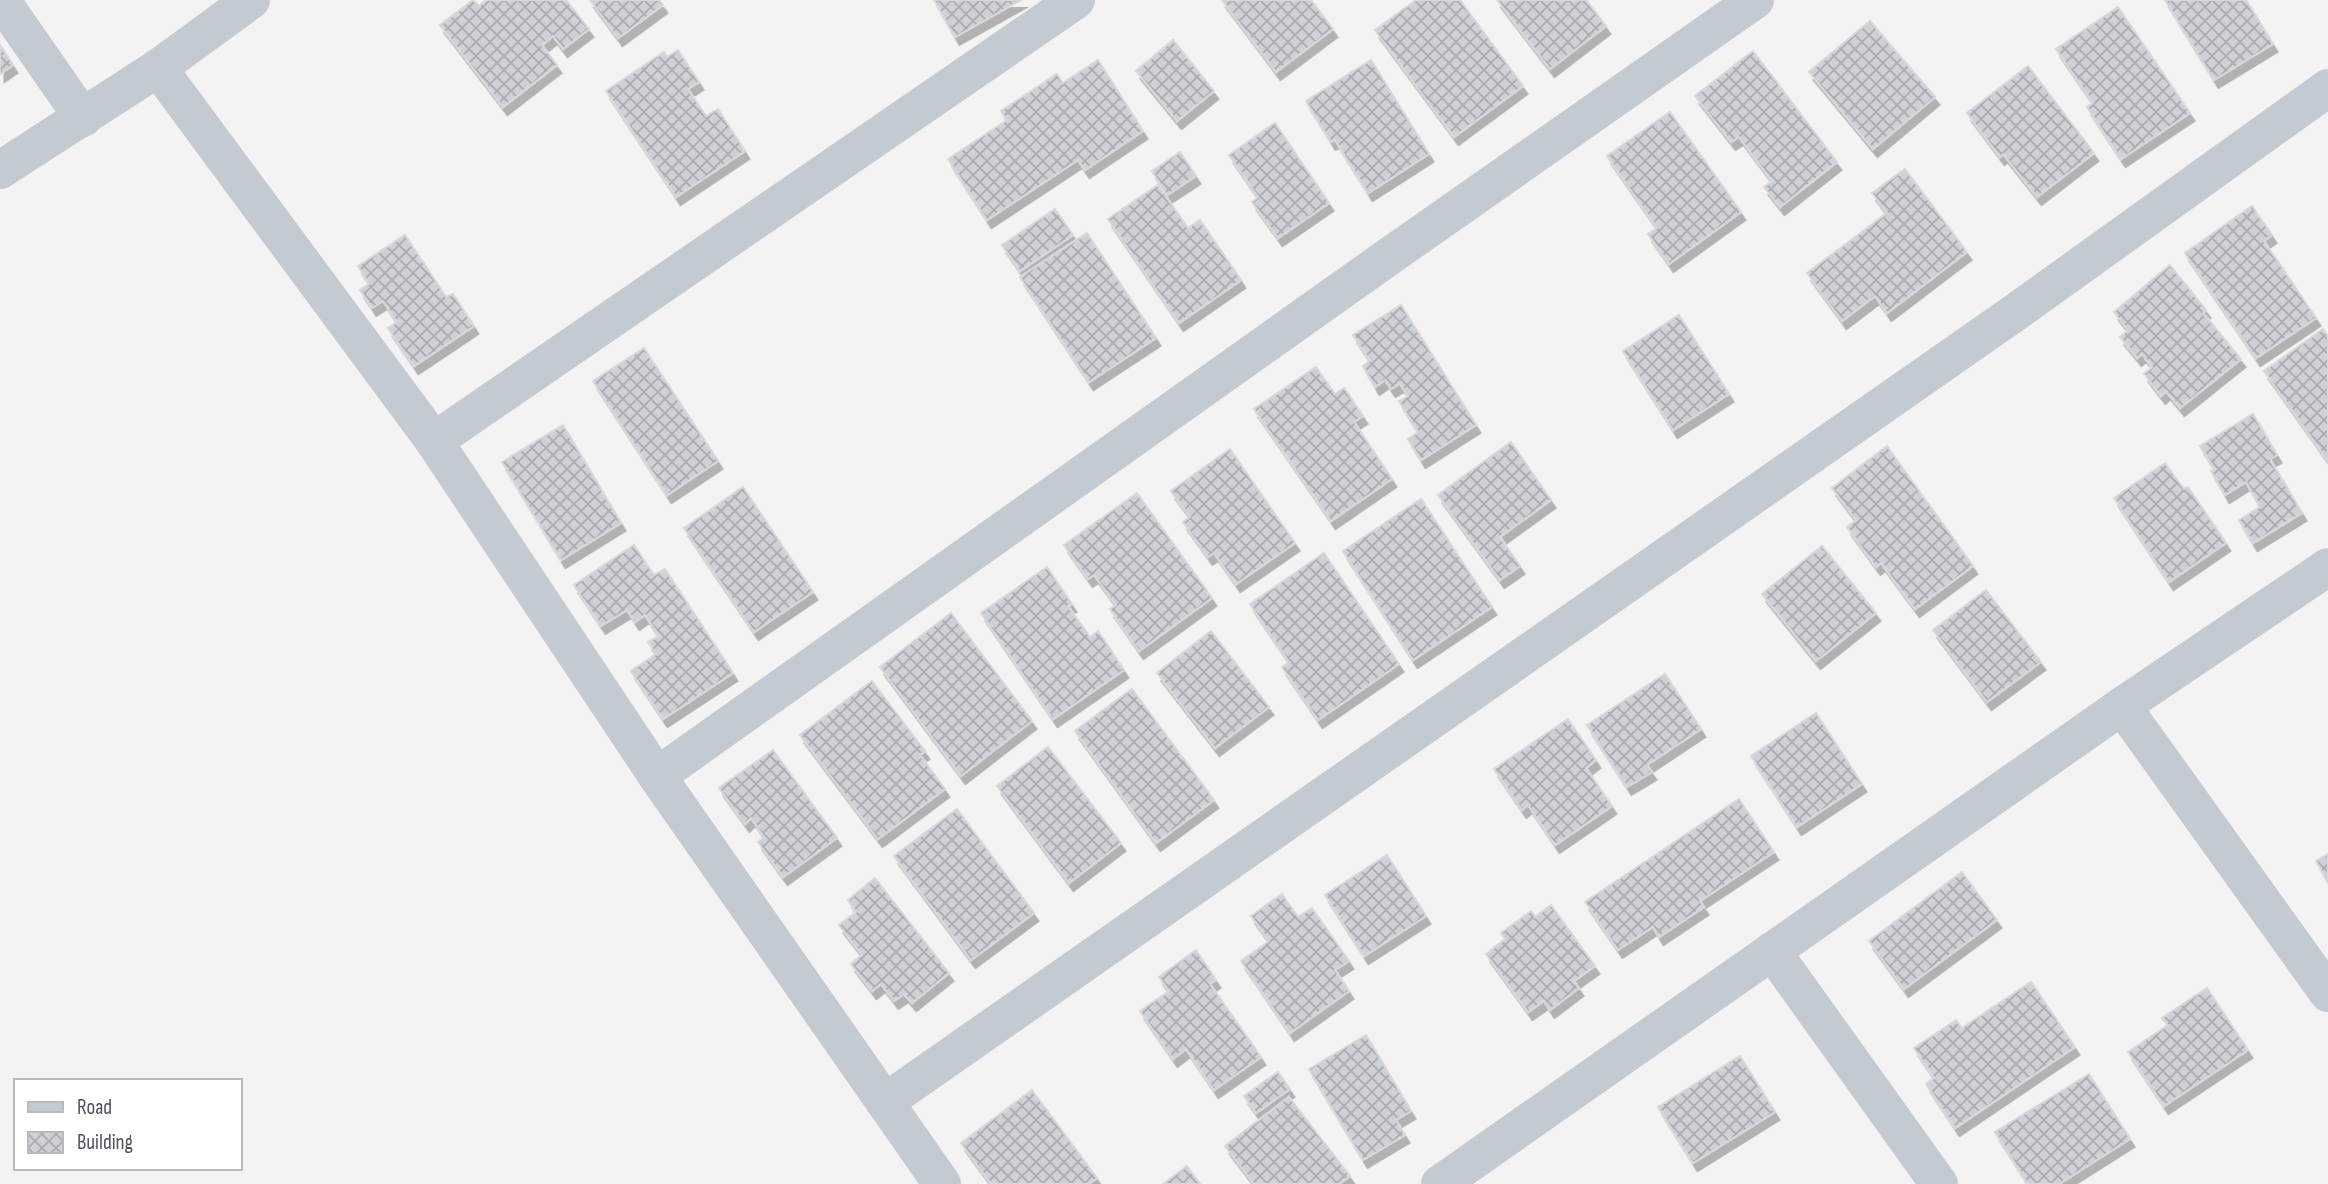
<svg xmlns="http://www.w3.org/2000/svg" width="2328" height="1184" font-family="'Sofia Sans Condensed',sans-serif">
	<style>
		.building { fill: url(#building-cross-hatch); stroke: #d7d7dc; stroke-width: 2; filter: url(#shadow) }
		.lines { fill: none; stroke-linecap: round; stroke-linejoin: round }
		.minor { stroke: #c4cad2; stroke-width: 38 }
	</style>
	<defs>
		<pattern id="building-cross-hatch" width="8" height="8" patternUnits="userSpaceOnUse" patternTransform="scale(1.75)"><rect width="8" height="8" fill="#d0d1d6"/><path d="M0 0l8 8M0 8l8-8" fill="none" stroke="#abacb1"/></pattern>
		<filter id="shadow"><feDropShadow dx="4.5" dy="8" stdDeviation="0" flood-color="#0004"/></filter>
	</defs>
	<rect width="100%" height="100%" fill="#f4f2f2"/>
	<g class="building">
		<polygon points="473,0 479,6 486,0 566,0 589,29 563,49 553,36 542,45 557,65 503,107 440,25"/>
		<polygon points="590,0 659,0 663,5 618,38"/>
		<polygon points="934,0 1021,0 955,37"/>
		<polygon points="1222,0 1311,0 1333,29 1276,72"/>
		<polygon points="1416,0 1460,0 1523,86 1454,137 1375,30"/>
		<polygon points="1497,0 1586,0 1606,26 1550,69"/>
		<polygon points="2165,0 2246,0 2273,44 2214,80"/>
		<polygon points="2118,7 2190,113 2121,159 2087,107 2093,103 2056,49"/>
		<polygon points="1870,21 1935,97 1873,149 1809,72"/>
		<polygon points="1173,40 1214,91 1177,121 1136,71"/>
		<polygon points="0,45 13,65 0,74"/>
		<polygon points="678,50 699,82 688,89 706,116 718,109 745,151 676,197 606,91 664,52 667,57"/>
		<polygon points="1753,51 1837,162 1780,207 1764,187 1772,181 1739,137 1731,142 1695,96"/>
		<polygon points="1098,60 1143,131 1085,170 1078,160 987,220 948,159 1007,120 1001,111 1057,74 1063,83"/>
		<polygon points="1371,60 1429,154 1368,193 1335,140 1331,142 1306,101"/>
		<polygon points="2028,66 2094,153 2037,197 2003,154 2000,157 1967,113"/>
		<polygon points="1670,112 1741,212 1669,264 1648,234 1657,228 1607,156"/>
		<polygon points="1275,123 1329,203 1278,238 1252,202 1258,197 1229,155"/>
		<polygon points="1180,152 1196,176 1167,195 1152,171"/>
		<polygon points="1905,169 1967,252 1887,313 1875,296 1842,321 1807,273 1887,213 1872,193"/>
		<polygon points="1158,185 1188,228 1200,220 1241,280 1179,323 1108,219"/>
		<polygon points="2252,206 2272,235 2264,241 2316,318 2256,358 2185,253"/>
		<polygon points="1055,209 1073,235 1020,271 1002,245"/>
		<polygon points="1087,233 1156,338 1089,382 1020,277"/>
		<polygon points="405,235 446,297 453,294 474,326 414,366 388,328 397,322 383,301 372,308 360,290 369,284 358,266"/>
		<polygon points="2170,265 2206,310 2203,313 2241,359 2180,408 2166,391 2161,396 2144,374 2152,367 2142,354 2137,358 2120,337 2128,330 2114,312"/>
		<polygon points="1401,305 1476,425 1421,460 1408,439 1418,432 1399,401 1408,396 1400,384 1391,389 1385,380 1375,387 1363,366 1370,361 1353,335"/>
		<polygon points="1679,315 1729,394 1673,430 1623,351"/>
		<polygon points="2323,329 2328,336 2328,461 2264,371"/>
		<polygon points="644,348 718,461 667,495 593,381"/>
		<polygon points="1316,367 1335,394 1344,388 1363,416 1354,422 1392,479 1331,521 1254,409"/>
		<polygon points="2253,414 2277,455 2270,459 2302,513 2253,543 2239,520 2260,507 2246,482 2225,495 2211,471 2215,469 2200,446"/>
		<polygon points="563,425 621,523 561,560 502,462"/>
		<polygon points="1511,442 1551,500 1500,537 1520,566 1500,580 1438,495"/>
		<polygon points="1887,446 1973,566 1915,609 1881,563 1876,567 1847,527 1856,520 1832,488"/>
		<polygon points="1230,449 1295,543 1236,584 1214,553 1208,557 1183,522 1190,517 1171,491"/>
		<polygon points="2165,463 2184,489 2188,487 2226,543 2169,582 2114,498"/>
		<polygon points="743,487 813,592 754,632 684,528"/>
		<polygon points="1137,493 1212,598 1139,651 1110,609 1116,605 1094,575 1088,579 1064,545"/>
		<polygon points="1421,499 1492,607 1413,660 1343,551"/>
		<polygon points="634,545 654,575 665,569 733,673 663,719 631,671 656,654 648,642 659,636 645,615 635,622 627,610 601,626 574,585"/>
		<polygon points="1822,546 1876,613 1816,661 1762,594"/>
		<polygon points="1324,553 1399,664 1318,720 1282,667 1289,662 1250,604"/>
		<polygon points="1047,567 1072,604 1068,606 1090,637 1098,631 1124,670 1053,719 981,613"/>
		<polygon points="1986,590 2041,662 1987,702 1933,630"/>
		<polygon points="951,613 1032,721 961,776 880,667"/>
		<polygon points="1211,631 1269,707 1215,748 1157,673"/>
		<polygon points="1665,674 1701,729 1647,765 1652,772 1627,787 1587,725"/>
		<polygon points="872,681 925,751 920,755 945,789 878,839 800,735"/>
		<polygon points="1132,689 1214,800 1156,843 1075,731"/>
		<polygon points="1816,713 1862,784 1797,827 1751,756"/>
		<polygon points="1568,719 1596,760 1586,768 1612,806 1555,845 1528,805 1522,810 1494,769"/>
		<polygon points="1048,747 1121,843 1069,883 997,786"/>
		<polygon points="773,750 837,838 783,877 758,842 764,837 751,818 745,824 719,788"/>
		<polygon points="1739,799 1774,852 1700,901 1704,907 1659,937 1653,927 1618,950 1585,902"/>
		<polygon points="957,809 1034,913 971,960 894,856"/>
		<polygon points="2328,854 2328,882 2316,861"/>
		<polygon points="1387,855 1426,916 1364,956 1325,895"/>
		<polygon points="1962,872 1997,920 1904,989 1869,941"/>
		<polygon points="875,878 949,973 912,1003 904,994 894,1001 881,984 872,991 851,964 862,955 839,925 856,912 848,900"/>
		<polygon points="1282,894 1298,917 1312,908 1349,961 1335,970 1349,991 1290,1033 1241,961 1269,941 1251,916"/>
		<polygon points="1551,905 1595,966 1574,981 1579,988 1550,1010 1544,1001 1528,1012 1486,954 1505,939 1501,933 1531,911 1535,917"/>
		<polygon points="1196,950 1216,980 1210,984 1261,1057 1214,1090 1186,1049 1173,1059 1140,1011 1169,991 1159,977"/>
		<polygon points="2031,982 2075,1047 1955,1128 1926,1084 1934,1078 1914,1048 1956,1020 1962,1028"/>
		<polygon points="2207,988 2248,1050 2164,1106 2128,1052 2168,1025 2162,1018"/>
		<polygon points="1366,1035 1411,1111 1396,1120 1405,1135 1363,1160 1309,1069"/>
		<polygon points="1740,1056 1775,1112 1693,1163 1658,1107"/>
		<polygon points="1278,1072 1290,1089 1256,1113 1244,1096"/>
		<polygon points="2089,1074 2130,1139 2059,1184 2028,1184 1995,1132"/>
		<polygon points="1032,1090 1097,1178 1089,1184 991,1184 961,1143"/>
		<polygon points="1289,1097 1350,1176 1339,1184 1254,1184 1225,1146"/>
		<polygon points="1187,1166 1200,1184 1163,1184"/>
	</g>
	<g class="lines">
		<g class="minor">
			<polyline points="1,0 83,118"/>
			<polyline points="158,68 434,441 657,776 942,1184"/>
			<polyline points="0,170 158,68 251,0"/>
			<polyline points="434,441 1076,0"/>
			<polyline points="2122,706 2328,993"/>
			<polyline points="657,776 1384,260 1755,0"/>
			<polyline points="1772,951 1939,1184"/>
			<polyline points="885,1102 2013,314 2328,88"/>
			<polyline points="1440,1184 2122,706 2328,567"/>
		</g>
	</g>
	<rect x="14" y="1079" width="228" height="91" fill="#ffffff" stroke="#b7babe" stroke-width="2"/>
	<rect x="28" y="1102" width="35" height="10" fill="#c4cad2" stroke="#b7babe" stroke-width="2"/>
	<text x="77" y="1114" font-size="21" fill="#4c525d">Road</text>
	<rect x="28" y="1132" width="35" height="21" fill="url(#building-cross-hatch)" stroke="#b7babe" stroke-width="2"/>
	<text x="77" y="1149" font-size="21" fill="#4c525d">Building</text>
</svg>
